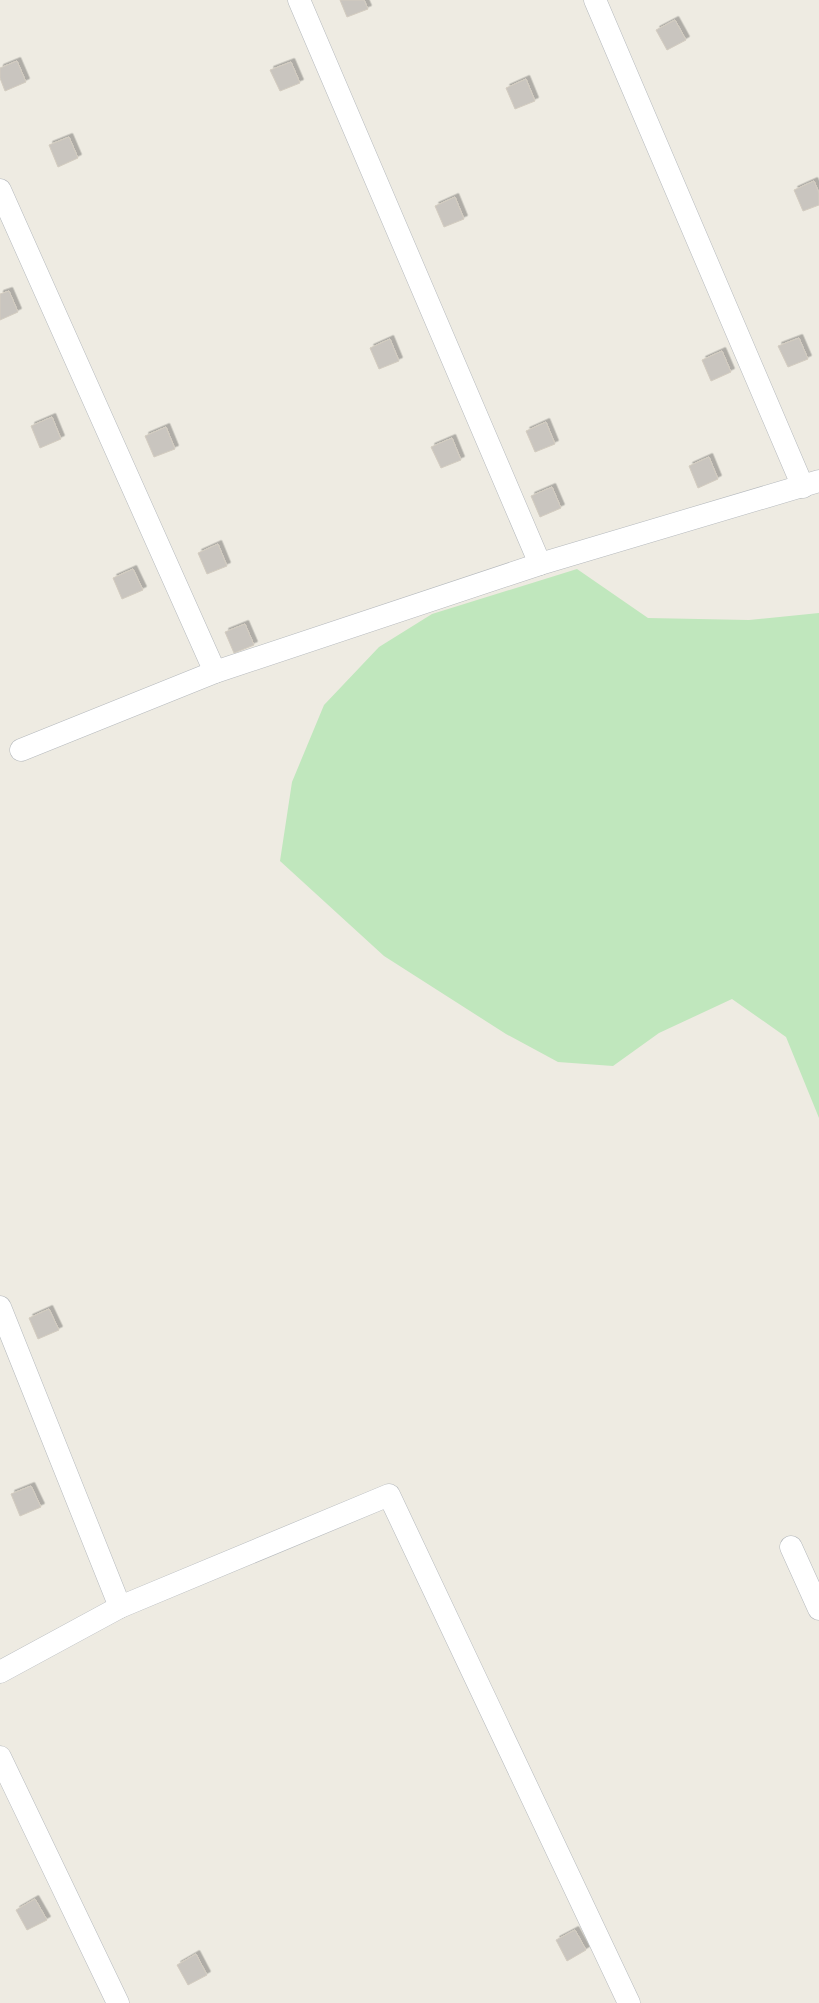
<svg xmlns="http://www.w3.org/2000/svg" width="819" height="2003" font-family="'Nunito Sans',sans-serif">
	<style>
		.green { fill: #c0e7bd }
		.building { fill: #c9c5bf; stroke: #d3ccc0; filter: url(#shadow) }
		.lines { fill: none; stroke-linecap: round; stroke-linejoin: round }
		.minor-casing { stroke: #b5b9bd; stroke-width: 23 }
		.minor { stroke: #fff; stroke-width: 22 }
	</style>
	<defs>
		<filter id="shadow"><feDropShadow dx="3.5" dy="-3.5" stdDeviation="0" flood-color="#0004"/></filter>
	</defs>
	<rect width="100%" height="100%" fill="#eeebe2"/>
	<polygon class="green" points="577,569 648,618 749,620 819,613 819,1118 786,1037 732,999 659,1033 613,1066 558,1062 506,1034 384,956 280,861 292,782 324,705 379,647 432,614"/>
	<g class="building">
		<polygon points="340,0 364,0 368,9 347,17"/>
		<polygon points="675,20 686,40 667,50 656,30"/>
		<polygon points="17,61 26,82 5,91 0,78 0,68"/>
		<polygon points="291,62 300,83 280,91 270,70"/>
		<polygon points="526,79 535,101 515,109 506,88"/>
		<polygon points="69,137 78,158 58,167 49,145"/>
		<polygon points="814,181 819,193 819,205 803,211 794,190"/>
		<polygon points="455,197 464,219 444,227 435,206"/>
		<polygon points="9,291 18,312 0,320 0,294"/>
		<polygon points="799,338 808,359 788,367 778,346"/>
		<polygon points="390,339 399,361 379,369 370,348"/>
		<polygon points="722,351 731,372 711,381 702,360"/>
		<polygon points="52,417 61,439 40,448 31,426"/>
		<polygon points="546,422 555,444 535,452 526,431"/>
		<polygon points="166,427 175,449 154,457 145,436"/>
		<polygon points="452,438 461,460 441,468 431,447"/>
		<polygon points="709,457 718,479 698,488 689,466"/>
		<polygon points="552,487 561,508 540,517 531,496"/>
		<polygon points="218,544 227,566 207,574 198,553"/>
		<polygon points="133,569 143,590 122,599 113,578"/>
		<polygon points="245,624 254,645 234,653 225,632"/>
		<polygon points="49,1309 59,1330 38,1339 29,1318"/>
		<polygon points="31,1486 41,1507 20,1516 11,1494"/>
		<polygon points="35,1899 47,1920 27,1930 16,1910"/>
		<polygon points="575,1930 586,1950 567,1961 556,1940"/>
		<polygon points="196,1954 207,1975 188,1985 177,1965"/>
	</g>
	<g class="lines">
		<defs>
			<g id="minor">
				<polyline points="299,0 540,564"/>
				<polyline points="595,0 803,487"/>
				<polyline points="0,190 215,672"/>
				<polyline points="21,750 215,672 540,564 819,481"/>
				<polyline points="0,1307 120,1607"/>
				<polyline points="791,1547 819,1609"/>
				<polyline points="0,1672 120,1607 389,1495 629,2003"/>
				<polyline points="0,1757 118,2003"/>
			</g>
		</defs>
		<use href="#minor" class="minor-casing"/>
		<use href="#minor" class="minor"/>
	</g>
</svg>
